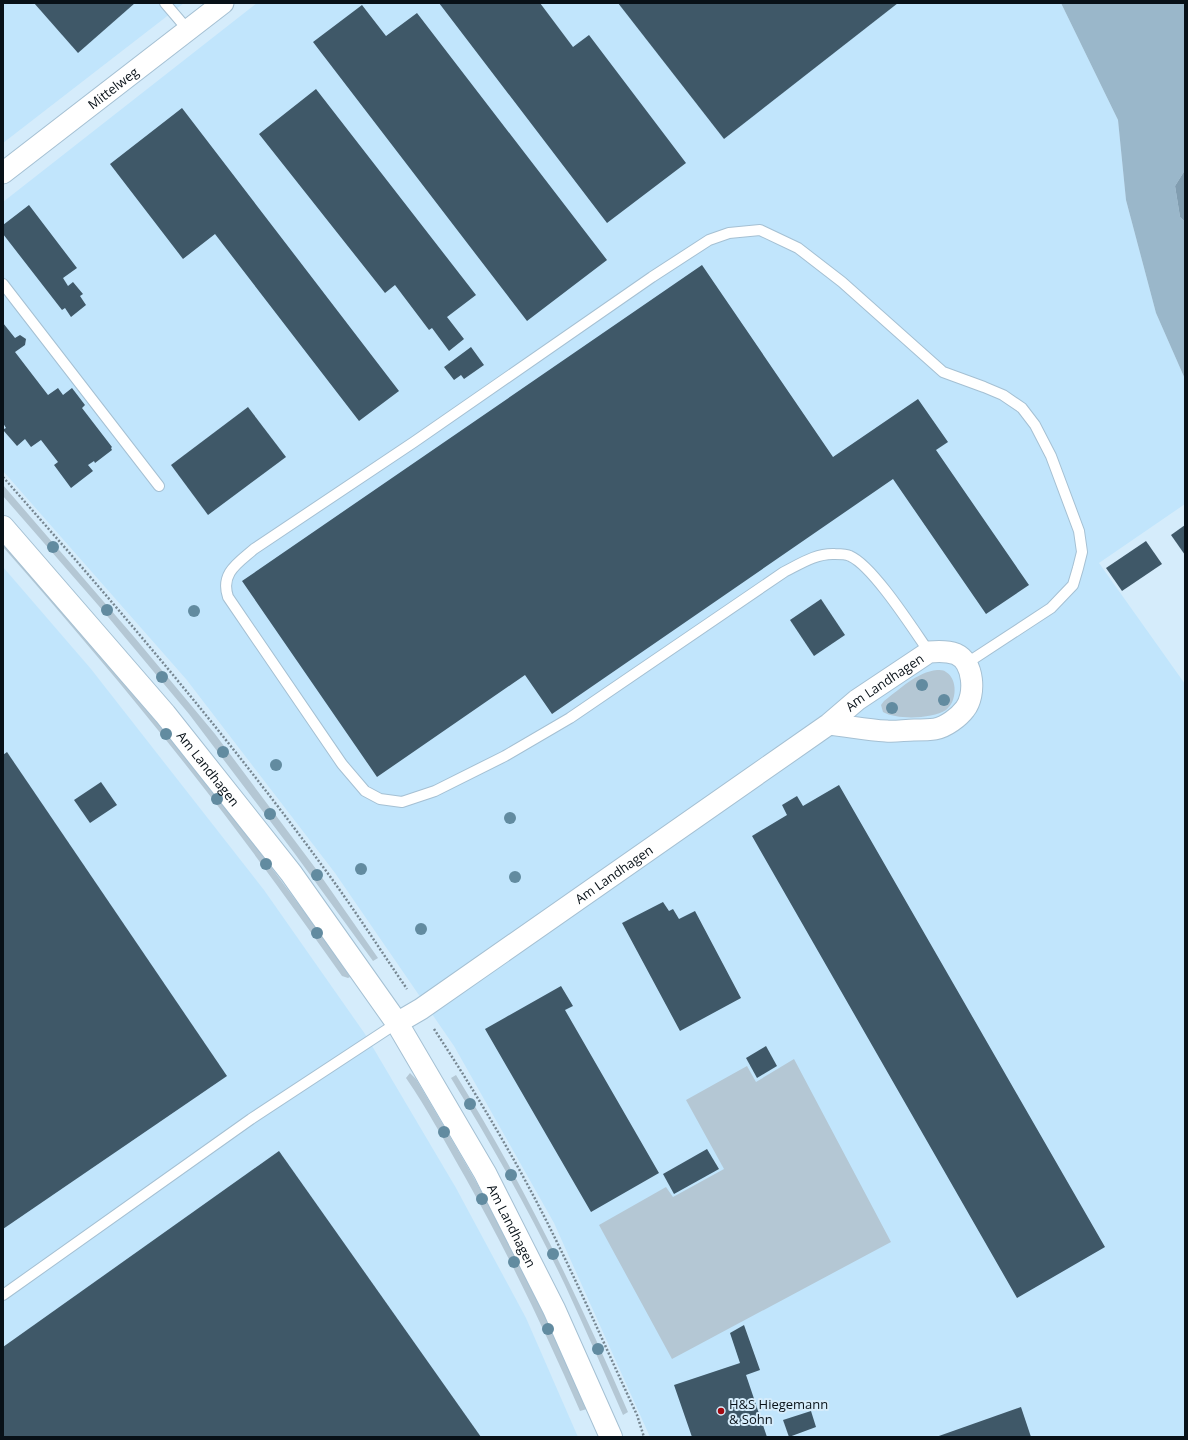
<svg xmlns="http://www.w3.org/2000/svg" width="1188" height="1440" font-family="'Open Sans',sans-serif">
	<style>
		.built { fill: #c1e5fc }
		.green { fill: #b4c7d4 }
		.forest { fill: #9ab7ca }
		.water { fill: #819db0 }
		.building { fill: #3f5868 }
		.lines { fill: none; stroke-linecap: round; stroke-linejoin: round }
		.lane-casing { stroke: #a5c0d3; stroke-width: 12 }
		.street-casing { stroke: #a5c0d3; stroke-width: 23 }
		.secondary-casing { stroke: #a5c0d3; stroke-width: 24 }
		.path { stroke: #768691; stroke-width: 2.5; stroke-dasharray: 2 2; stroke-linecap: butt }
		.lane { stroke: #fff; stroke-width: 10 }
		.street { stroke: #fff; stroke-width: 21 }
		.secondary { stroke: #fff; stroke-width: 22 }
		.tree { fill: #628ba0 }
		.poi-dot { fill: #a30910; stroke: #d5ecfb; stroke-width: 1.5 }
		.labels { text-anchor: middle; stroke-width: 4; stroke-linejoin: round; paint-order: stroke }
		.street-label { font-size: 13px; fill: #081118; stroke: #d5ecfb }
		.poi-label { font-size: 13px; fill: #081118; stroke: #d5ecfb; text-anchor: start }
	</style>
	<rect width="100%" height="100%" fill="#d5ecfb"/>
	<g class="built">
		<polygon points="3,3 184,3 3,143"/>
		<polygon points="257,3 1061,3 1118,120 1126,200 1156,313 1185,379 1185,504 1099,563 1185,684 1185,1437 650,1437 554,1223 454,1046 335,873 186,679 3,471 3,202"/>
		<polygon points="3,567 91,669 264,890 365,1034 456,1188 526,1318 578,1437 3,1437"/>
	</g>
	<g class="green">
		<polygon points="3,485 135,638 215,734 316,869 378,958 373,961 295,854 189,714 98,605 3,496"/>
		<path d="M3,536L220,798L337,956L350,977L348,978L342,976C294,908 245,840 193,774C132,696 68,621 3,547Z"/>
		<path d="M937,670C940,670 944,670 946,672C958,679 957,702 946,710C932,719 897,720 883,712L881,705L884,701C900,689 917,672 937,670Z"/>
		<polygon points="794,1059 891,1242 672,1359 599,1225 666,1187 673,1197 724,1169 686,1100 747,1066 756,1082"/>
		<path d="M410,1073L416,1079C454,1143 492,1207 525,1273C547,1318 567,1363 587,1409L580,1411C545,1331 508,1253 465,1177C446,1144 428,1110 406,1078Z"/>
		<path d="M456,1075C523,1183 578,1296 628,1412L623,1415C604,1372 585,1328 565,1285C531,1214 492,1145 451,1078Z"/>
	</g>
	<polygon class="forest" points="1061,3 1185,3 1185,170 1175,186 1180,217 1185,222 1185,379 1156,313 1126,200 1118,120"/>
	<polygon class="water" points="1185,170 1185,222 1180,217 1175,186"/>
	<g class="building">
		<polygon points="34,3 135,3 78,53"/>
		<polygon points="439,3 540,3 573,47 589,35 686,163 607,223"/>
		<polygon points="618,3 898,3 724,139"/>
		<polygon points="362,5 386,36 417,13 607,260 527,321 313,42"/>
		<polygon points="316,89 476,295 447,317 464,339 449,351 432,328 429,330 395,285 385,293 259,134"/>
		<polygon points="182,108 399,391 359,421 215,234 183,259 110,164"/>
		<polygon points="29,205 77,268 63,278 68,286 73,282 83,294 80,296 86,305 71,317 65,308 62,310 3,234 3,225"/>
		<polygon points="702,265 833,457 918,399 948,442 936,450 1029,585 986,614 893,479 552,714 525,675 377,777 242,581"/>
		<polygon points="3,323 15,338 20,335 26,339 25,345 15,352 48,395 58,388 63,395 72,388 85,405 82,408 112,447 111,448 112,450 95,463 94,461 88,465 93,471 71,488 54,465 58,462 41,440 31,447 25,439 17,446 3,430 3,427 4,429 6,428 3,423"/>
		<polygon points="471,347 484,365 464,379 461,375 454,380 444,367"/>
		<polygon points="248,407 286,457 208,515 171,465"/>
		<polygon points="1185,525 1185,555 1171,535"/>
		<polygon points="1146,541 1162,564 1122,591 1106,568"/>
		<polygon points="821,599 845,635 814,656 790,620"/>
		<polygon points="7,752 227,1076 3,1229 3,755"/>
		<polygon points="101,782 117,805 90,823 74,800"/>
		<polygon points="839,785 1105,1247 1017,1298 752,836 787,815 782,805 797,796 803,806"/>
		<polygon points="663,902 669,911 673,909 679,919 695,911 741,998 680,1031 622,923"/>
		<polygon points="561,986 573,1006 565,1010 659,1173 591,1212 485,1029"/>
		<polygon points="766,1046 777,1066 757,1078 746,1058"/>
		<polygon points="707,1149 719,1169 674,1194 663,1174"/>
		<polygon points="279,1151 481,1437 3,1437 3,1347"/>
		<polygon points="744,1325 760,1370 746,1375 767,1437 692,1437 674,1385 740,1363 730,1333"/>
		<polygon points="1021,1407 1031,1437 936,1437"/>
		<polygon points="811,1411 816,1427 789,1437 783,1420"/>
	</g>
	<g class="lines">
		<defs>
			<g id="lane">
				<polyline points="165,3 188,30"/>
				<polyline points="3,284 159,486"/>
				<path d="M929,652C913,629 873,566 850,556C846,554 839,554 835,554C816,553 800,564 784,572L570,718L505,756L435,791L402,802L380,799L365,791L342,764L228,597C220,573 238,563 254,549L414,442L652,277L709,240L729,233L760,230L798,248L842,282L943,372L984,387L1003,395L1022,408L1035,425L1051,456L1079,531L1082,552L1078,568L1073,585L1051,608L967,663"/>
				<polyline points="3,1295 251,1119 397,1023"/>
			</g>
			<g id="street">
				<path id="s1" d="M3,173L223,3"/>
				<path id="s2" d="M397,1023L421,1009L829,724L857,700L929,652C938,651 948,651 956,654C974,662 976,695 965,709C959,717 946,727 935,729C929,730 921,730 914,730C905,730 895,732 886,731C867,730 848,726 829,724"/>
			</g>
			<g id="secondary">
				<path id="s3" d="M3,527L165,714L291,873L397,1023L485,1173L554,1309L611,1437"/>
			</g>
		</defs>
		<use href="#lane" class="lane-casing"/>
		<use href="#street" class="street-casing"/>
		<use href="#secondary" class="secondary-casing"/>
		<g class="path">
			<path d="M3,477C116,605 228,736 329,875C356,912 381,951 407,989"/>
			<path d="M434,1029C476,1093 516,1160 550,1228C581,1290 608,1353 637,1415L644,1437"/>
		</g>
		<use href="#lane" class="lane"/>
		<use href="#street" class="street"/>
		<use href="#secondary" class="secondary"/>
	</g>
	<g class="tree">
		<circle cx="53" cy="547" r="6"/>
		<circle cx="107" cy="610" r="6"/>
		<circle cx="194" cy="611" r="6"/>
		<circle cx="162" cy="677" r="6"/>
		<circle cx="922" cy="685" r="6"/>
		<circle cx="944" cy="700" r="6"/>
		<circle cx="892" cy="708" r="6"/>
		<circle cx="166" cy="734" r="6"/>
		<circle cx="223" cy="752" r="6"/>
		<circle cx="276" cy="765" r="6"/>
		<circle cx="217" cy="799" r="6"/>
		<circle cx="270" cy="814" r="6"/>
		<circle cx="510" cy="818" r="6"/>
		<circle cx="266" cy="864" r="6"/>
		<circle cx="361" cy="869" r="6"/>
		<circle cx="317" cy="875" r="6"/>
		<circle cx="515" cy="877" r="6"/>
		<circle cx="421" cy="929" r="6"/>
		<circle cx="317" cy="933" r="6"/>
		<circle cx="470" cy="1104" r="6"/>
		<circle cx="444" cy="1132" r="6"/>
		<circle cx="511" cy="1175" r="6"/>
		<circle cx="482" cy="1199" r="6"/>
		<circle cx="553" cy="1254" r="6"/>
		<circle cx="514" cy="1262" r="6"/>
		<circle cx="548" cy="1329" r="6"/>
		<circle cx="598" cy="1349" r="6"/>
	</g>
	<circle class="poi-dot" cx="721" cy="1411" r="4"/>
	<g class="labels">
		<g class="street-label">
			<text dy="5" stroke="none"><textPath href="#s1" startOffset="139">Mittelweg</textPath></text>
			<text dy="5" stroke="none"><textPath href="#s2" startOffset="595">Am Landhagen</textPath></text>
			<text dy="5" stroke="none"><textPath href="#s3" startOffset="317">Am Landhagen</textPath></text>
			<text dy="5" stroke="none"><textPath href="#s2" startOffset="263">Am Landhagen</textPath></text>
			<text dy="5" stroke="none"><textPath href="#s3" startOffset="867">Am Landhagen</textPath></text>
		</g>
		<g class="poi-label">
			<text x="729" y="1409">H&amp;S Hiegemann<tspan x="729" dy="15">&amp; Sohn</tspan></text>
		</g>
	</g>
	<rect width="1188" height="1440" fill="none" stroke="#081118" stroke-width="8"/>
</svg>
